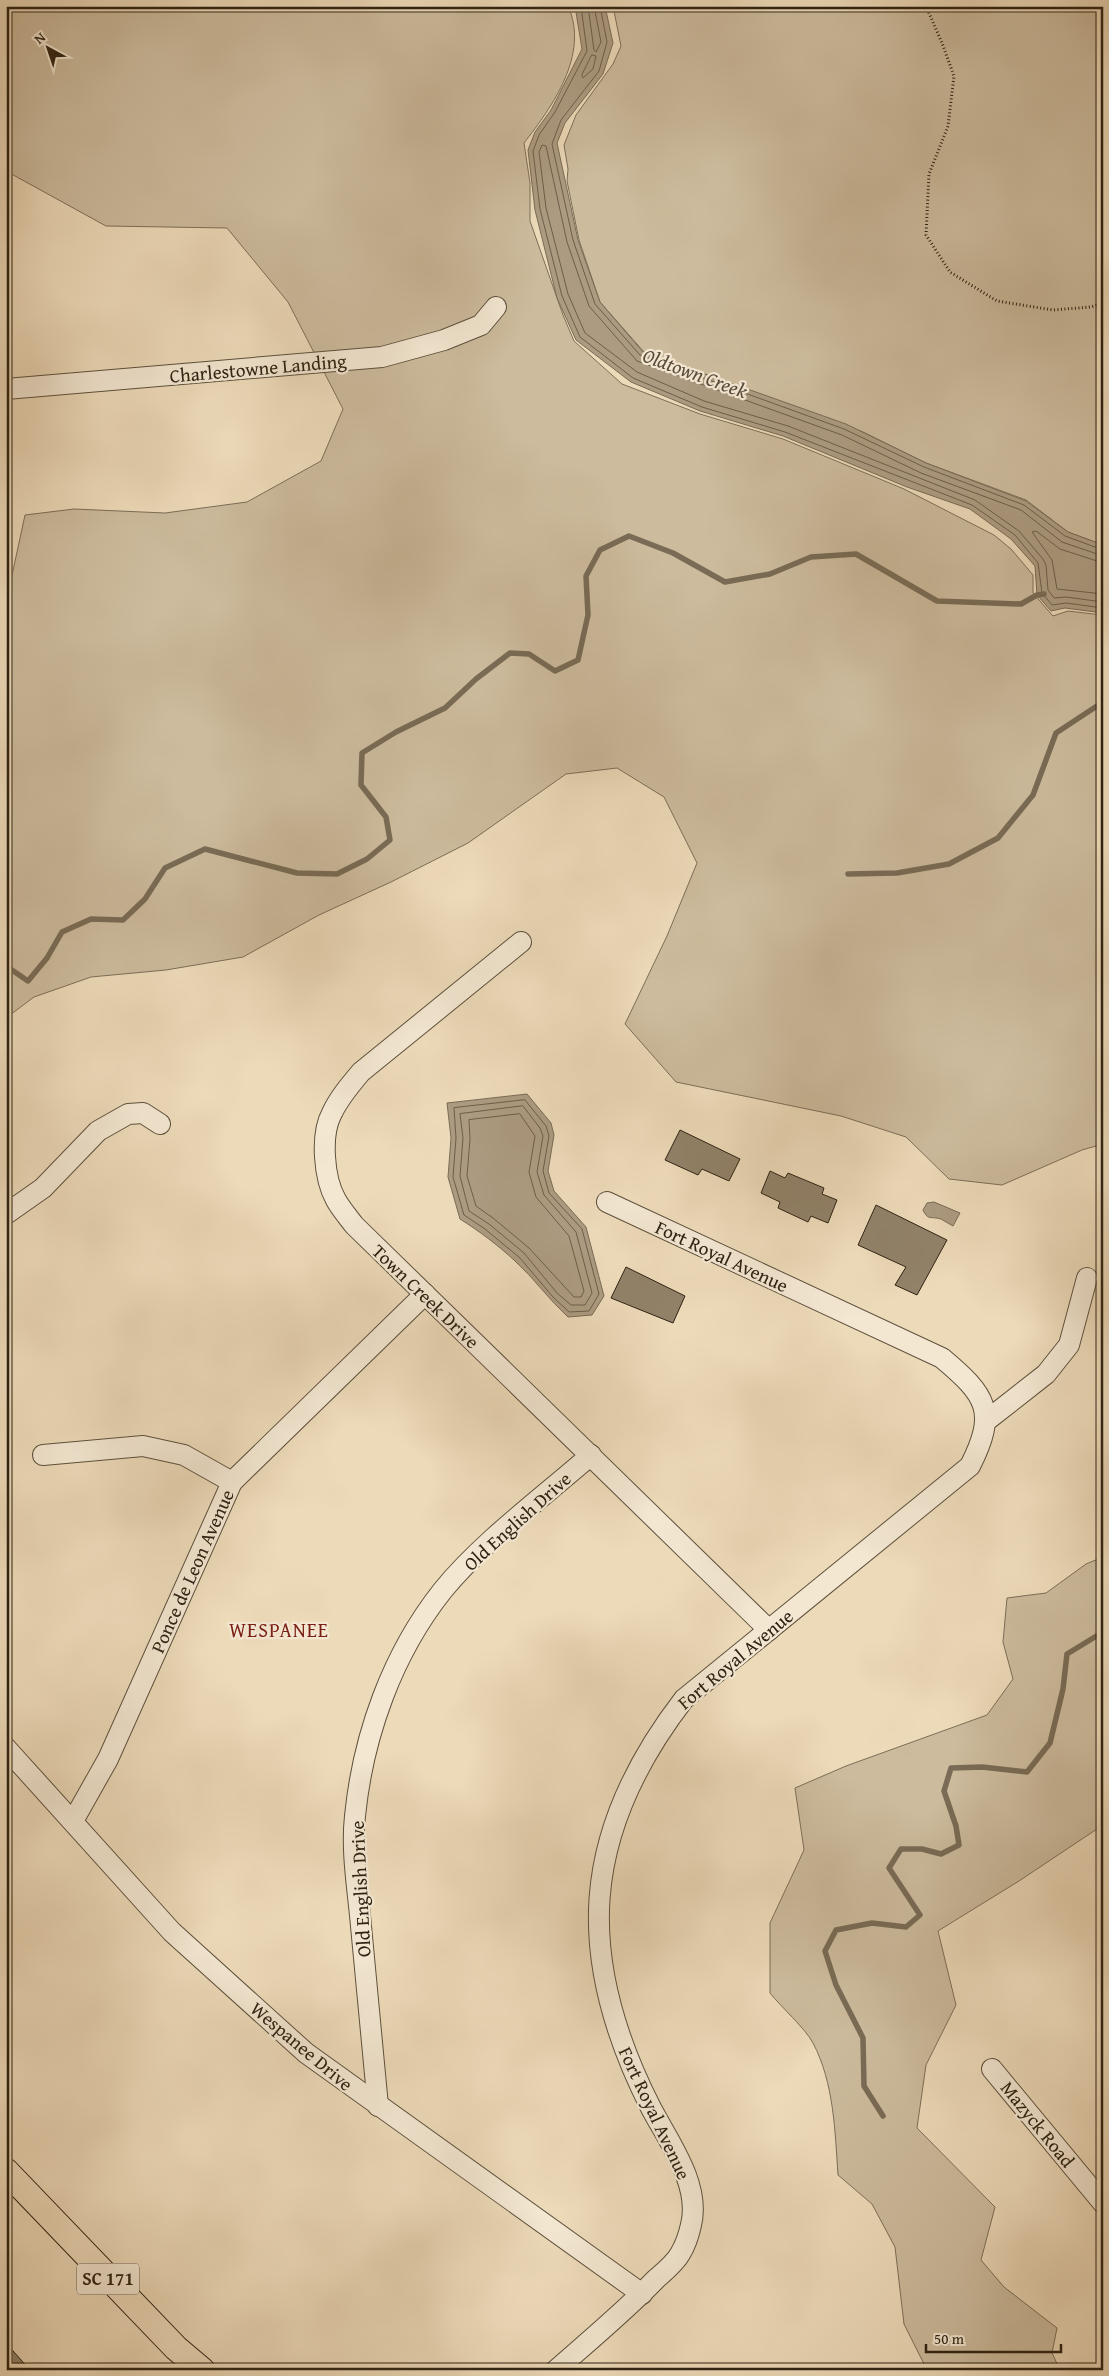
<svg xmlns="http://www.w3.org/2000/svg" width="1109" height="2376" font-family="'Gentium Book Plus',serif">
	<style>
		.green { fill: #ccbb9d; stroke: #7c6e58 }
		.water { fill: #ac9b81; stroke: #796b55 }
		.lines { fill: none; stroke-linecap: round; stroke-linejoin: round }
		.shore { stroke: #6c5e4a; stroke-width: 1 }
		.stream { stroke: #796b55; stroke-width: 5.5 }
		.building { fill: #918269; stroke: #2d2213 }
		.minor-casing { stroke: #5d503c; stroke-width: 22 }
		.major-casing { stroke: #2d2213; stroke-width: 27 }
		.path { stroke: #2d2213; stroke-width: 3; stroke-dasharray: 1 2.5; stroke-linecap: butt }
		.minor { stroke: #f3e7d2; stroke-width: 20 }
		.major { stroke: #eddab9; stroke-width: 25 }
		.labels { text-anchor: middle; stroke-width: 4.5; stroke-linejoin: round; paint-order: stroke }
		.shield { fill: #f3e7d2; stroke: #685d4c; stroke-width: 1 }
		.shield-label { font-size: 18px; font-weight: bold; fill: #2d2213 }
		.street-label { font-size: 19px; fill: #2d2213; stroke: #f3e7d2 }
		.water-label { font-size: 20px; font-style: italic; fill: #594c3a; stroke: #f3e7d2 }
		.neighbourhood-label { font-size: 20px; letter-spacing: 1px; fill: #7a1f14; stroke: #f3e7d2 }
	</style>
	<rect width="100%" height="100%" fill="#eddab9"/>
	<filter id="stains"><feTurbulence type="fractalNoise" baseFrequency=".004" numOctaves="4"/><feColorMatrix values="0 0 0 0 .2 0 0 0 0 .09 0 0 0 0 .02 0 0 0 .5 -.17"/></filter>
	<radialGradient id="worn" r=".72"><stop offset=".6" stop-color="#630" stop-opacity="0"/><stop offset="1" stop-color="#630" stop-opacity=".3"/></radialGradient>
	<g class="green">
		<path d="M6,6H568C590,54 552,107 524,143L530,183V221L563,315L574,341L622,384L700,414L783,439L904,489L994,535L1011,549L1033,575V593L1053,616L1068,611L1102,615L1103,1144L1082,1150L1002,1185L949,1179L906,1137L841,1116L676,1082L625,1024L667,936L697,863L664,797L617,768L566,774L468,843L391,882L319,915L243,957L166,970L91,977L34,997L6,1018V603L25,515L74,509L165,513L247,502L321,461L343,409L288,302L227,228L106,226L6,171Z"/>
		<polygon points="613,6 1103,6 1103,545 1068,532 1026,500 926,463 863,432 644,352 600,302 579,240 567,181 568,169 564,145 576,115 613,64 621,46"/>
		<path d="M1103,1557V1809L1097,1829L1019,1881L938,1931L956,2005L926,2065L917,2128L995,2207L981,2260L1004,2287L1057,2328L1052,2353L1060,2370H921L924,2364L904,2324L895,2247L872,2204L838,2175C835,2131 834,2083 813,2043C805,2028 781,2007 770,1993V1923L804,1850L795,1788L846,1766L987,1715L1013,1679L1003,1642L1007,1598L1046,1593L1086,1564Z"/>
	</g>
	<g class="water">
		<polygon points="575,6 605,6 613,43 603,74 565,123 557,143 578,240 600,302 643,352 846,424 926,463 1026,501 1068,532 1103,545 1103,613 1065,608 1051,611 1037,595 1035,566 1011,539 970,509 907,487 783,436 700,411 631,382 576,340 557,298 535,210 528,150 535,132 551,110 582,49"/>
		<path d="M527,1094L551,1123L554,1135L548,1171L554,1191L586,1227L604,1296L592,1315L568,1317C549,1300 534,1278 515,1261C498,1245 479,1231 460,1219L448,1177L451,1138L447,1103Z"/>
		<path d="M934,1202L960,1213L953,1226C949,1224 945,1221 941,1219C931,1216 928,1221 923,1210L927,1203Z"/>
	</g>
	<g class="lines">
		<g class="shore">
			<polyline points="581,6 587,51 555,112 539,135 533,151 540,209 562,296 580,337 633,378 702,407 785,432 972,505 1015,535 1038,563 1042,593 1052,605 1066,603 1103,608"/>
			<polyline points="588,6 594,50 596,52 601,42 594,6"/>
			<polyline points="600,6 607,42 599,71 561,120 552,144 573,240 595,304 640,355 844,429 924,467 1024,505 1065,536 1103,550"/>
			<polygon points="592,55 596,56 593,69 583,78 582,75"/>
			<polyline points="1103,556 1062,542 1021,510 921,473 842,435 637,361 589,306 567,242 546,146 542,145 539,152 546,208 568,294 585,333 637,372 704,401 788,426 975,500 1019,531 1043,559 1046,565 1048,590 1054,598 1066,597 1103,602"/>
			<polyline points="1103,563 1060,549 1036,531 1032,532 1052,560 1057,589 1103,594"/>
			<polygon points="525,1100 546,1126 549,1136 543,1171 549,1193 582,1229 599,1294 589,1311 569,1312 553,1297 520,1258 485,1229 464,1215 453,1177 456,1138 454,1108"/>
			<polygon points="523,1106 540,1128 543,1136 537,1172 544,1195 576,1232 592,1293 585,1305 571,1305 557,1293 524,1253 489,1224 469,1211 460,1176 463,1138 460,1114"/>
			<polygon points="520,1114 535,1136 529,1172 536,1197 569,1236 584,1291 581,1297 574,1297 529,1248 493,1218 476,1206 467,1176 470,1139 469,1120"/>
		</g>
		<g class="stream">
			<polyline points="848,874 897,873 949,864 998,838 1033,795 1056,733 1103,702"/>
			<polyline points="6,966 28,981 47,958 62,932 91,919 123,920 145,899 165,868 205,849 297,873 337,874 367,859 390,840 386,817 361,785 362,753 396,732 445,708 476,679 510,653 529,654 555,671 578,660 588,615 586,576 600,550 629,536 673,553 725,582 770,574 811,557 856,554 937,601 1021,604 1037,595 1044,594"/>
			<polyline points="883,2116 864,2086 863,2038 836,1985 825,1951 836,1930 872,1923 906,1927 920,1915 889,1868 901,1849 922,1849 941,1854 959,1845 956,1826 944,1791 951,1768 982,1767 1027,1772 1050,1743 1063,1689 1067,1654 1103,1632"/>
		</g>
	</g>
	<g class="building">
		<polygon points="680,1130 740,1159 729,1181 702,1169 698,1175 665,1160"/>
		<polygon points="770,1171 785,1178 788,1173 824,1188 822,1194 837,1200 828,1223 811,1216 808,1222 778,1208 780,1202 761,1193"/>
		<polygon points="876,1205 947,1240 917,1295 895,1285 906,1267 858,1245"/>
		<polygon points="626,1267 685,1296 673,1323 611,1298"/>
		<polygon points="6,2343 30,2370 6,2370"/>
	</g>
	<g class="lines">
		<defs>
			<g id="minor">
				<polyline points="6,389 382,357 444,340 481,325 496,307"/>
				<path d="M521,942L361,1072C350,1085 339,1098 332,1113C320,1135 324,1179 336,1200C341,1209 348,1217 354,1225L769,1630"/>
				<polyline points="6,1214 43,1188 98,1131 128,1114 143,1113 160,1124"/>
				<polyline points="986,1421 1046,1374 1069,1345 1087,1278"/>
				<polyline points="43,1455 143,1446 184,1455 232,1482"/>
				<polyline points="6,1748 172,1932 306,2053 642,2294"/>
				<polyline points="73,1821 108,1759 232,1482 425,1294"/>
				<polyline points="992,2069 1103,2203"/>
				<path d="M378,2106C372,2046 367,1986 361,1926C358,1890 351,1852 355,1816C363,1736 392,1654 443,1590C482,1542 543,1497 591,1455"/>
				<path d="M556,2370C590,2340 625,2311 656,2279C664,2272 675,2263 680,2254C685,2246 689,2234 691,2225C701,2185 669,2142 651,2108C574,1957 580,1834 684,1699L970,1466C998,1411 986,1395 942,1358L607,1202"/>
			</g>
			<polyline id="major" points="6,2171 176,2348 202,2370"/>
		</defs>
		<use href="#minor" class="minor-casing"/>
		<use href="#major" class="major-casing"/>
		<polyline class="path" points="926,6 942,43 954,76 948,126 929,174 926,235 950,272 997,301 1053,310 1091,307 1103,303"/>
		<use href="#minor" class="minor"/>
		<use href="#major" class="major"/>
	</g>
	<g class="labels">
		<rect class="shield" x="77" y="2263.5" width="62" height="31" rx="4"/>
		<g class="shield-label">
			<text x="108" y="2285">SC 171</text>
		</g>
		<g class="street-label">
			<text transform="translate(258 368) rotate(-5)" y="7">Charlestowne Landing</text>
			<text transform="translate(722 1256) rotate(25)" y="7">Fort Royal Avenue</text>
			<text transform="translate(426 1296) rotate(44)" y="7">Town Creek Drive</text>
			<text transform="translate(517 1521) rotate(-42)" y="7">Old English Drive</text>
			<text transform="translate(192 1571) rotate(-66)" y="7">Ponce de Leon Avenue</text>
			<text transform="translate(735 1659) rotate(-40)" y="7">Fort Royal Avenue</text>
			<text transform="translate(360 1889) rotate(-93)" y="7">Old English Drive</text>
			<text transform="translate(302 2046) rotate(40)" y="7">Wespanee Drive</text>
			<text transform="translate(655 2113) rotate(65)" y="7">Fort Royal Avenue</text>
			<text transform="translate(1038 2124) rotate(51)" y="7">Mazyck Road</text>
		</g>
		<g class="water-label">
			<text transform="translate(695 373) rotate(20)" y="7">Oldtown Creek</text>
		</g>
		<g class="neighbourhood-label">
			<text x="279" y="1637">WESPANEE</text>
		</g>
	</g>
	<rect width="1109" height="2376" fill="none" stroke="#eddab9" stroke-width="25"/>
	<rect x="8" y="8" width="1094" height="2361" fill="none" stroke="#2d2213" stroke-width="2.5"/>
	<rect x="12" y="12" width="1084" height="2351" fill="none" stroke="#2d2213"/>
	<g transform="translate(48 48) rotate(320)" stroke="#f3e7d2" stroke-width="4" paint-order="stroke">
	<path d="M0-4L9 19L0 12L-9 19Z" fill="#2d2213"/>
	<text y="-8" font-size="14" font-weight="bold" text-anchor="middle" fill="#2d2213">N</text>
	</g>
	<path d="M926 2344v8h135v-8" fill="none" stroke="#2d2213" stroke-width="2.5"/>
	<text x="934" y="2344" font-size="15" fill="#2d2213" stroke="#f3e7d2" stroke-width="4" paint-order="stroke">50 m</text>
	<rect width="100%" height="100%" filter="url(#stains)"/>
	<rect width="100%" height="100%" fill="url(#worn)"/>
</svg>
